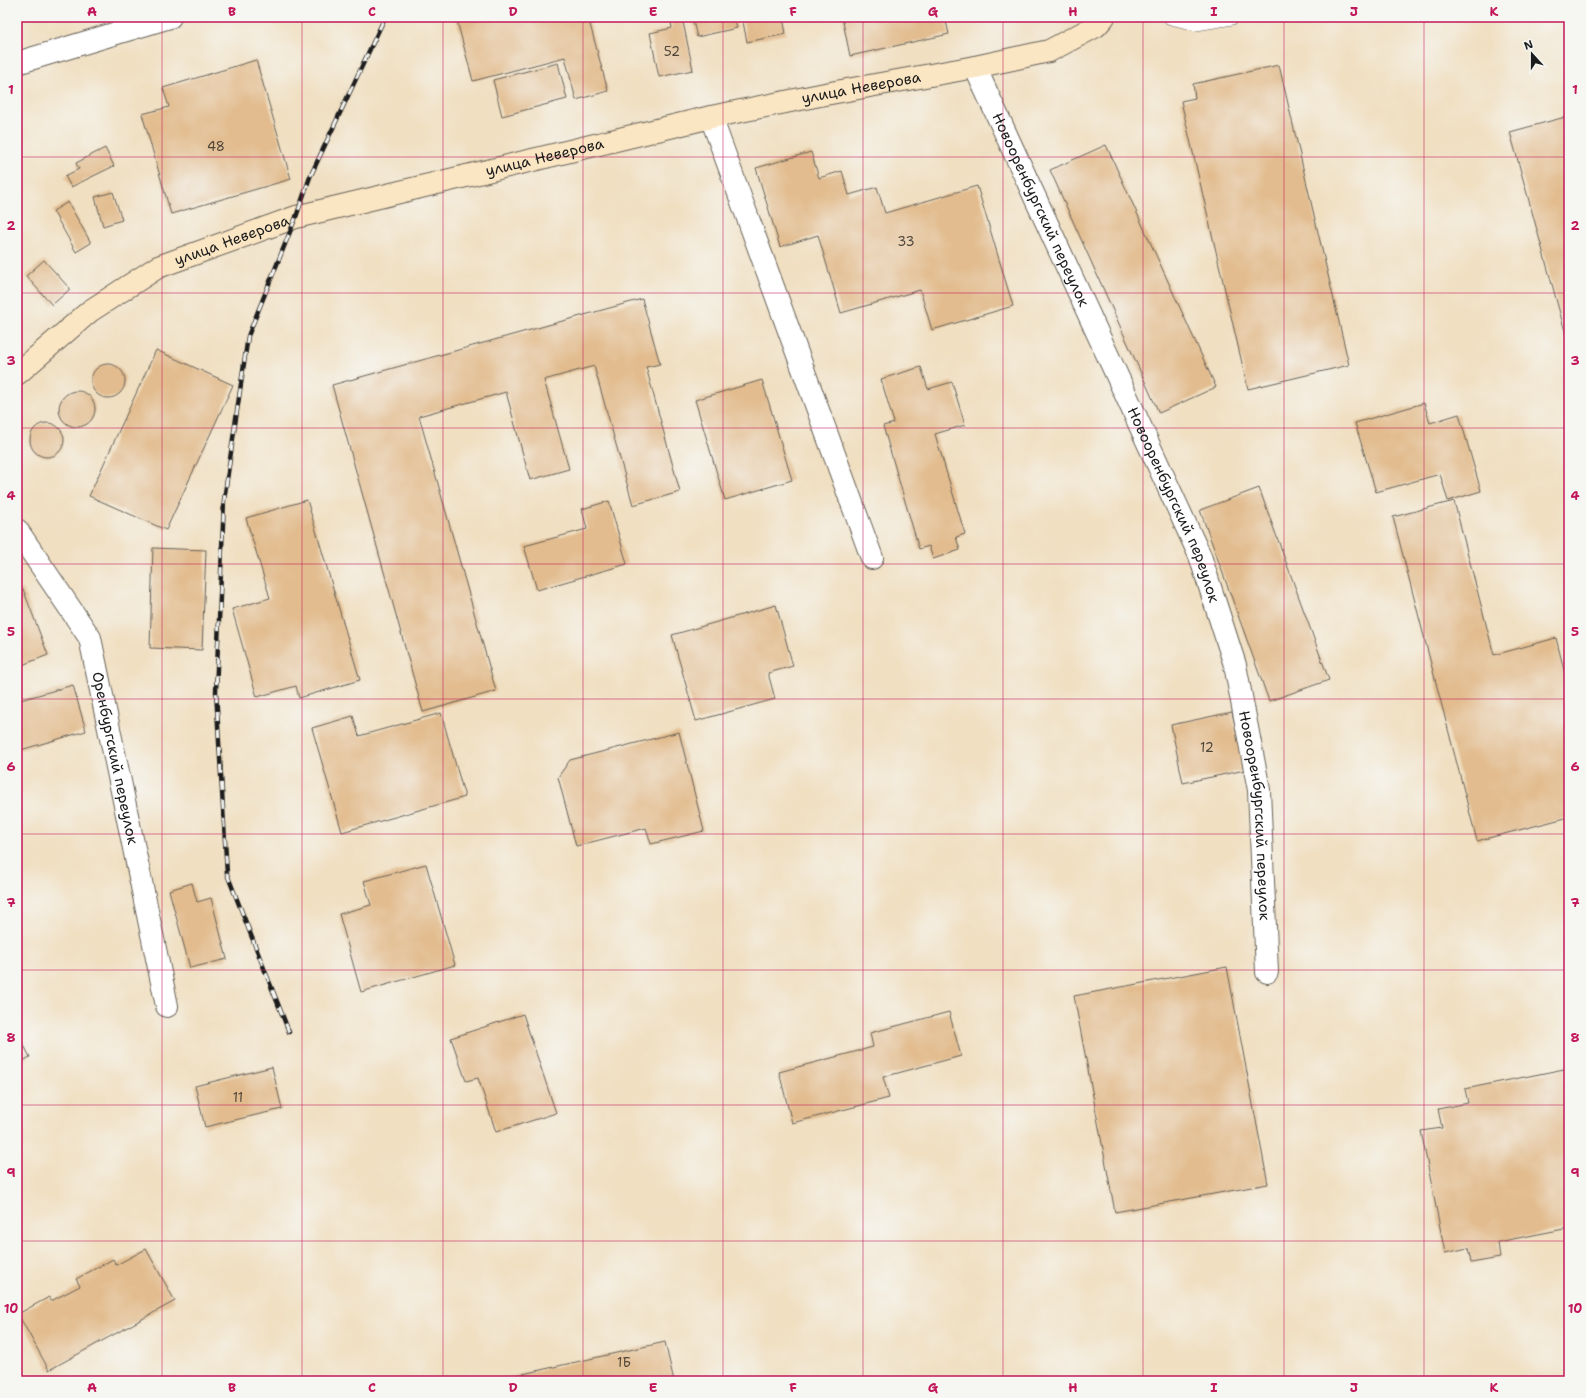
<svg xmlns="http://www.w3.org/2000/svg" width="1586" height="1398" font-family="'Shantell Sans',sans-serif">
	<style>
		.building { fill: #e2bc8e }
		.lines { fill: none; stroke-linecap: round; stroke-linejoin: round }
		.lane-casing { stroke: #666056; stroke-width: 16 }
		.street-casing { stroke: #666056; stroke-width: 24 }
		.secondary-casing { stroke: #666056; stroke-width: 24 }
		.lane { stroke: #fff; stroke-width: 15 }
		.street { stroke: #fff; stroke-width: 22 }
		.secondary { stroke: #fbe6c4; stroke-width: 22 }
		.rail-casing { stroke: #1c1c1c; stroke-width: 4.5 }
		.rail { stroke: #f6f6f2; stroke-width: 3; stroke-dasharray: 9; stroke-linecap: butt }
		.grid { fill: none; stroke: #c2185b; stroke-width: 1; stroke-opacity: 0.55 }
		.labels { text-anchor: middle; stroke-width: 3.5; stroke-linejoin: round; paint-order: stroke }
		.number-label { font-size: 13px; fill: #4e4438 }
		.street-label { font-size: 15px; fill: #1c1c1c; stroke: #f6f6f2 }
		.neatline { fill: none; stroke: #c2185b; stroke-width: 1.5 }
		.grid-label { font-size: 13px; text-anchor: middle; font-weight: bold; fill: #c2185b }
	</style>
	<rect width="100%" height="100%" fill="#f6f6f2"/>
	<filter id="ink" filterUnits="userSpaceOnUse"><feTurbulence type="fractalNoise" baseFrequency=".025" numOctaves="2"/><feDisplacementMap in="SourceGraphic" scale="8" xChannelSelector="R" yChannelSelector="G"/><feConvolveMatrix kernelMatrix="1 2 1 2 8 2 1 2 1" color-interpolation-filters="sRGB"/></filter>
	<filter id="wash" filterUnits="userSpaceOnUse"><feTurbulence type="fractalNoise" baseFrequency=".012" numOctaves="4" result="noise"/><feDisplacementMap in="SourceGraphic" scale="16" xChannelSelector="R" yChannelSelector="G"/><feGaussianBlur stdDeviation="0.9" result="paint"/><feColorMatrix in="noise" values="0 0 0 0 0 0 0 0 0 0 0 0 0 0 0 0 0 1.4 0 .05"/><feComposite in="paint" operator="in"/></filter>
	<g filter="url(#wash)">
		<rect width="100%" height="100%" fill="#f0dfc1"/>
		<g id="blocks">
			<g class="building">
				<polygon points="456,17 588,17 608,91 576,100 565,57 473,81"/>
				<polygon points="670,17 682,17 693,70 659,77 650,33 672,28"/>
				<polygon points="692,17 734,17 737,28 697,37"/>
				<polygon points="742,17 783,17 786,34 747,42"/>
				<polygon points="842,17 945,17 949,34 850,56"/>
				<polygon points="256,60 291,179 171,214 142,114 169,107 163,88"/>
				<polygon points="558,63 567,99 502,116 493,80"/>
				<polygon points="1279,65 1349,365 1248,389 1181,101 1195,98 1193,84"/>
				<polygon points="1569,116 1569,346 1510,132"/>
				<polygon points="1106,145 1216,387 1159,413 1050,170"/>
				<polygon points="105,148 114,166 71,187 65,176 79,169 76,163"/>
				<polygon points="811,152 819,178 842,171 849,195 877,187 885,213 977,186 1013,306 932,330 920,290 841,313 818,235 780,247 756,168"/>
				<polygon points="113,192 122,220 103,226 95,197"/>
				<polygon points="68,202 91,243 76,252 53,211"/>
				<polygon points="44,260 70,289 52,305 26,276"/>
				<polygon points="642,299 660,364 646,367 680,492 633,505 594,366 544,380 569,469 530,480 506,392 419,416 496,691 423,712 332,385"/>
				<polygon points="156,350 233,385 166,530 89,496"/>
				<circle cx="108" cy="381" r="17"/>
				<polygon points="921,367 928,389 952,382 965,425 935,434 965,534 956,537 960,550 933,559 929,546 919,549 883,426 894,423 881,379"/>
				<polygon points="762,380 792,480 725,500 695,400"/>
				<circle cx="77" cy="409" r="18"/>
				<polygon points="1424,403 1430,423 1459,414 1481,491 1448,501 1440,474 1376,492 1355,423"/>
				<circle cx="47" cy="440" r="17"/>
				<polygon points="1259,488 1329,680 1269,701 1200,510"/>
				<polygon points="307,500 360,680 299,698 296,686 257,697 232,609 270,598 246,518"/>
				<polygon points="609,501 627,564 537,590 524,546 587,529 582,509"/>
				<polygon points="1454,501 1494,655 1556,638 1569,690 1569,817 1477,841 1393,517"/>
				<polygon points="153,548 206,550 202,650 150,648"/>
				<polygon points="23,589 48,655 17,667 17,591"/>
				<polygon points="776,605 793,666 768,673 775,699 696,721 672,635"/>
				<polygon points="73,685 86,731 17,751 17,701"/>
				<polygon points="1232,712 1245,770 1183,783 1171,725"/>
				<polygon points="441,713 465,797 342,832 312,728 353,716 359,736"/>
				<polygon points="679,732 704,831 651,844 646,828 576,846 558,777 570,760"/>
				<polygon points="426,864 455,965 361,992 339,914 371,905 364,881"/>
				<polygon points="192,883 197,902 211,898 227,959 190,968 169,890"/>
				<polygon points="1227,967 1268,1184 1115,1212 1074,996"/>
				<polygon points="949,1012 961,1056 883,1077 889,1098 792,1123 779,1072 873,1047 870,1033"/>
				<polygon points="523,1014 556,1113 496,1132 478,1078 466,1081 451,1038"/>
				<polygon points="17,1032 30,1057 17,1064"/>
				<polygon points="272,1067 282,1109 205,1127 195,1086"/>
				<polygon points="1569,1068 1569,1228 1498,1242 1500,1258 1471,1263 1468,1248 1445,1253 1421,1131 1442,1128 1438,1109 1468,1103 1465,1089"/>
				<polygon points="146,1249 175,1301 49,1370 18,1314 49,1297 51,1301 80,1286 76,1279 113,1259 116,1265"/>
				<polygon points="665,1342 674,1381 496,1381 496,1380"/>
			</g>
		</g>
	</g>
	<g filter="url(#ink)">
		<use href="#blocks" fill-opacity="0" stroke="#666056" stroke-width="1"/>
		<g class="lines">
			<defs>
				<polyline id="lane" points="1171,17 1196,23 1232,17"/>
				<g id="street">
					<polyline points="17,63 170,17"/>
					<path id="s1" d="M975,67L1200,556L1235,665L1259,790L1267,972"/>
					<polyline points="711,117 872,558"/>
					<path id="s2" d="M17,530L90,638L167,1006"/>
				</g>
				<g id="secondary">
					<path id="s3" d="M17,374L90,311L158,267L296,217L711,117L825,94L975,67L1049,51L1096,26L1104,17"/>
				</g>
			</defs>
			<use href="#lane" class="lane-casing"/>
			<use href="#street" class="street-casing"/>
			<use href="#secondary" class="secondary-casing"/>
			<use href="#lane" class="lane"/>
			<use href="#street" class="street"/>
			<use href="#secondary" class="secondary"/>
			<defs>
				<polyline id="rail" points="289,1032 227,874 216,692 224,500 248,336 296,217 310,177 385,17"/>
			</defs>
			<use href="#rail" class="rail-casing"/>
			<use href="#rail" class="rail"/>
		</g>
	</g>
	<path class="grid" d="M162,17V1381M302,17V1381M443,17V1381M583,17V1381M723,17V1381M863,17V1381M1003,17V1381M1143,17V1381M1284,17V1381M1424,17V1381M17,157H1569M17,293H1569M17,428H1569M17,564H1569M17,699H1569M17,834H1569M17,970H1569M17,1105H1569M17,1241H1569"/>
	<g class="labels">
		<g class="number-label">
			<text x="672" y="56">52</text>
			<text x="216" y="151">48</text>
			<text x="906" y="246">33</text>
			<text x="1207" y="752">12</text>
			<text x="238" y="1102">11</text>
			<text x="624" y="1367">1Б</text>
		</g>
		<g class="street-label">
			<text dy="5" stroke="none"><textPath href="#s3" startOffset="904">улица Неверова</textPath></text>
			<text dy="5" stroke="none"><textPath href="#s3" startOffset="580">улица Неверова</textPath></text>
			<text dy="5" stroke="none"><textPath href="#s1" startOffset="157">Новооренбургский переулок</textPath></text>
			<text dy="5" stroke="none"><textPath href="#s3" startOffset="256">улица Неверова</textPath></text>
			<text dy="5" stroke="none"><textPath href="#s1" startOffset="481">Новооренбургский переулок</textPath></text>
			<text dy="5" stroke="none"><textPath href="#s2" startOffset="253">Оренбургский переулок</textPath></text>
			<text dy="5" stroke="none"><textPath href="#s1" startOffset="805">Новооренбургский переулок</textPath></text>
		</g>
	</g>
	<rect width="1586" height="1398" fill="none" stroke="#f6f6f2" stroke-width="44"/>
	<g transform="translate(1532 54) rotate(339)" stroke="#f6f6f2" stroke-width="3" paint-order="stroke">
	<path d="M0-3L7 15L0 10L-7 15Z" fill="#1c1c1c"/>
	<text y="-6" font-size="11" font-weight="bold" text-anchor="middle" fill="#1c1c1c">N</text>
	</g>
	<rect x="22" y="22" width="1542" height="1354" class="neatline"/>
	<g class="grid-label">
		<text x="92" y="16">A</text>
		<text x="232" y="16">B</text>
		<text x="372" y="16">C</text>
		<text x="513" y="16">D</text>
		<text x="653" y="16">E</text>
		<text x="793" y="16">F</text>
		<text x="933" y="16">G</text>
		<text x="1073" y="16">H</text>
		<text x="1214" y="16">I</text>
		<text x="1354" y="16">J</text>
		<text x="1494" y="16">K</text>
		<text x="11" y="94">1</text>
		<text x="1575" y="94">1</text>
		<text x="11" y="230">2</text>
		<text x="1575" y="230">2</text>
		<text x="11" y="365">3</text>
		<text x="1575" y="365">3</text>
		<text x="11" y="500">4</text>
		<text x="1575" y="500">4</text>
		<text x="11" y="636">5</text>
		<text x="1575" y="636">5</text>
		<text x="11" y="771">6</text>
		<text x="1575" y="771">6</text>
		<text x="11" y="907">7</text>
		<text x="1575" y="907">7</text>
		<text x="11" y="1042">8</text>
		<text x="1575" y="1042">8</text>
		<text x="11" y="1177">9</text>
		<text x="1575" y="1177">9</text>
		<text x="11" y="1313">10</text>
		<text x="1575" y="1313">10</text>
		<text x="92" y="1392">A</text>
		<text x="232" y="1392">B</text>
		<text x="372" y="1392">C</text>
		<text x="513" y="1392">D</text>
		<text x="653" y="1392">E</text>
		<text x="793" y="1392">F</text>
		<text x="933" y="1392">G</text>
		<text x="1073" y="1392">H</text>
		<text x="1214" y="1392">I</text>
		<text x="1354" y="1392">J</text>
		<text x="1494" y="1392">K</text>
	</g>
</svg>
